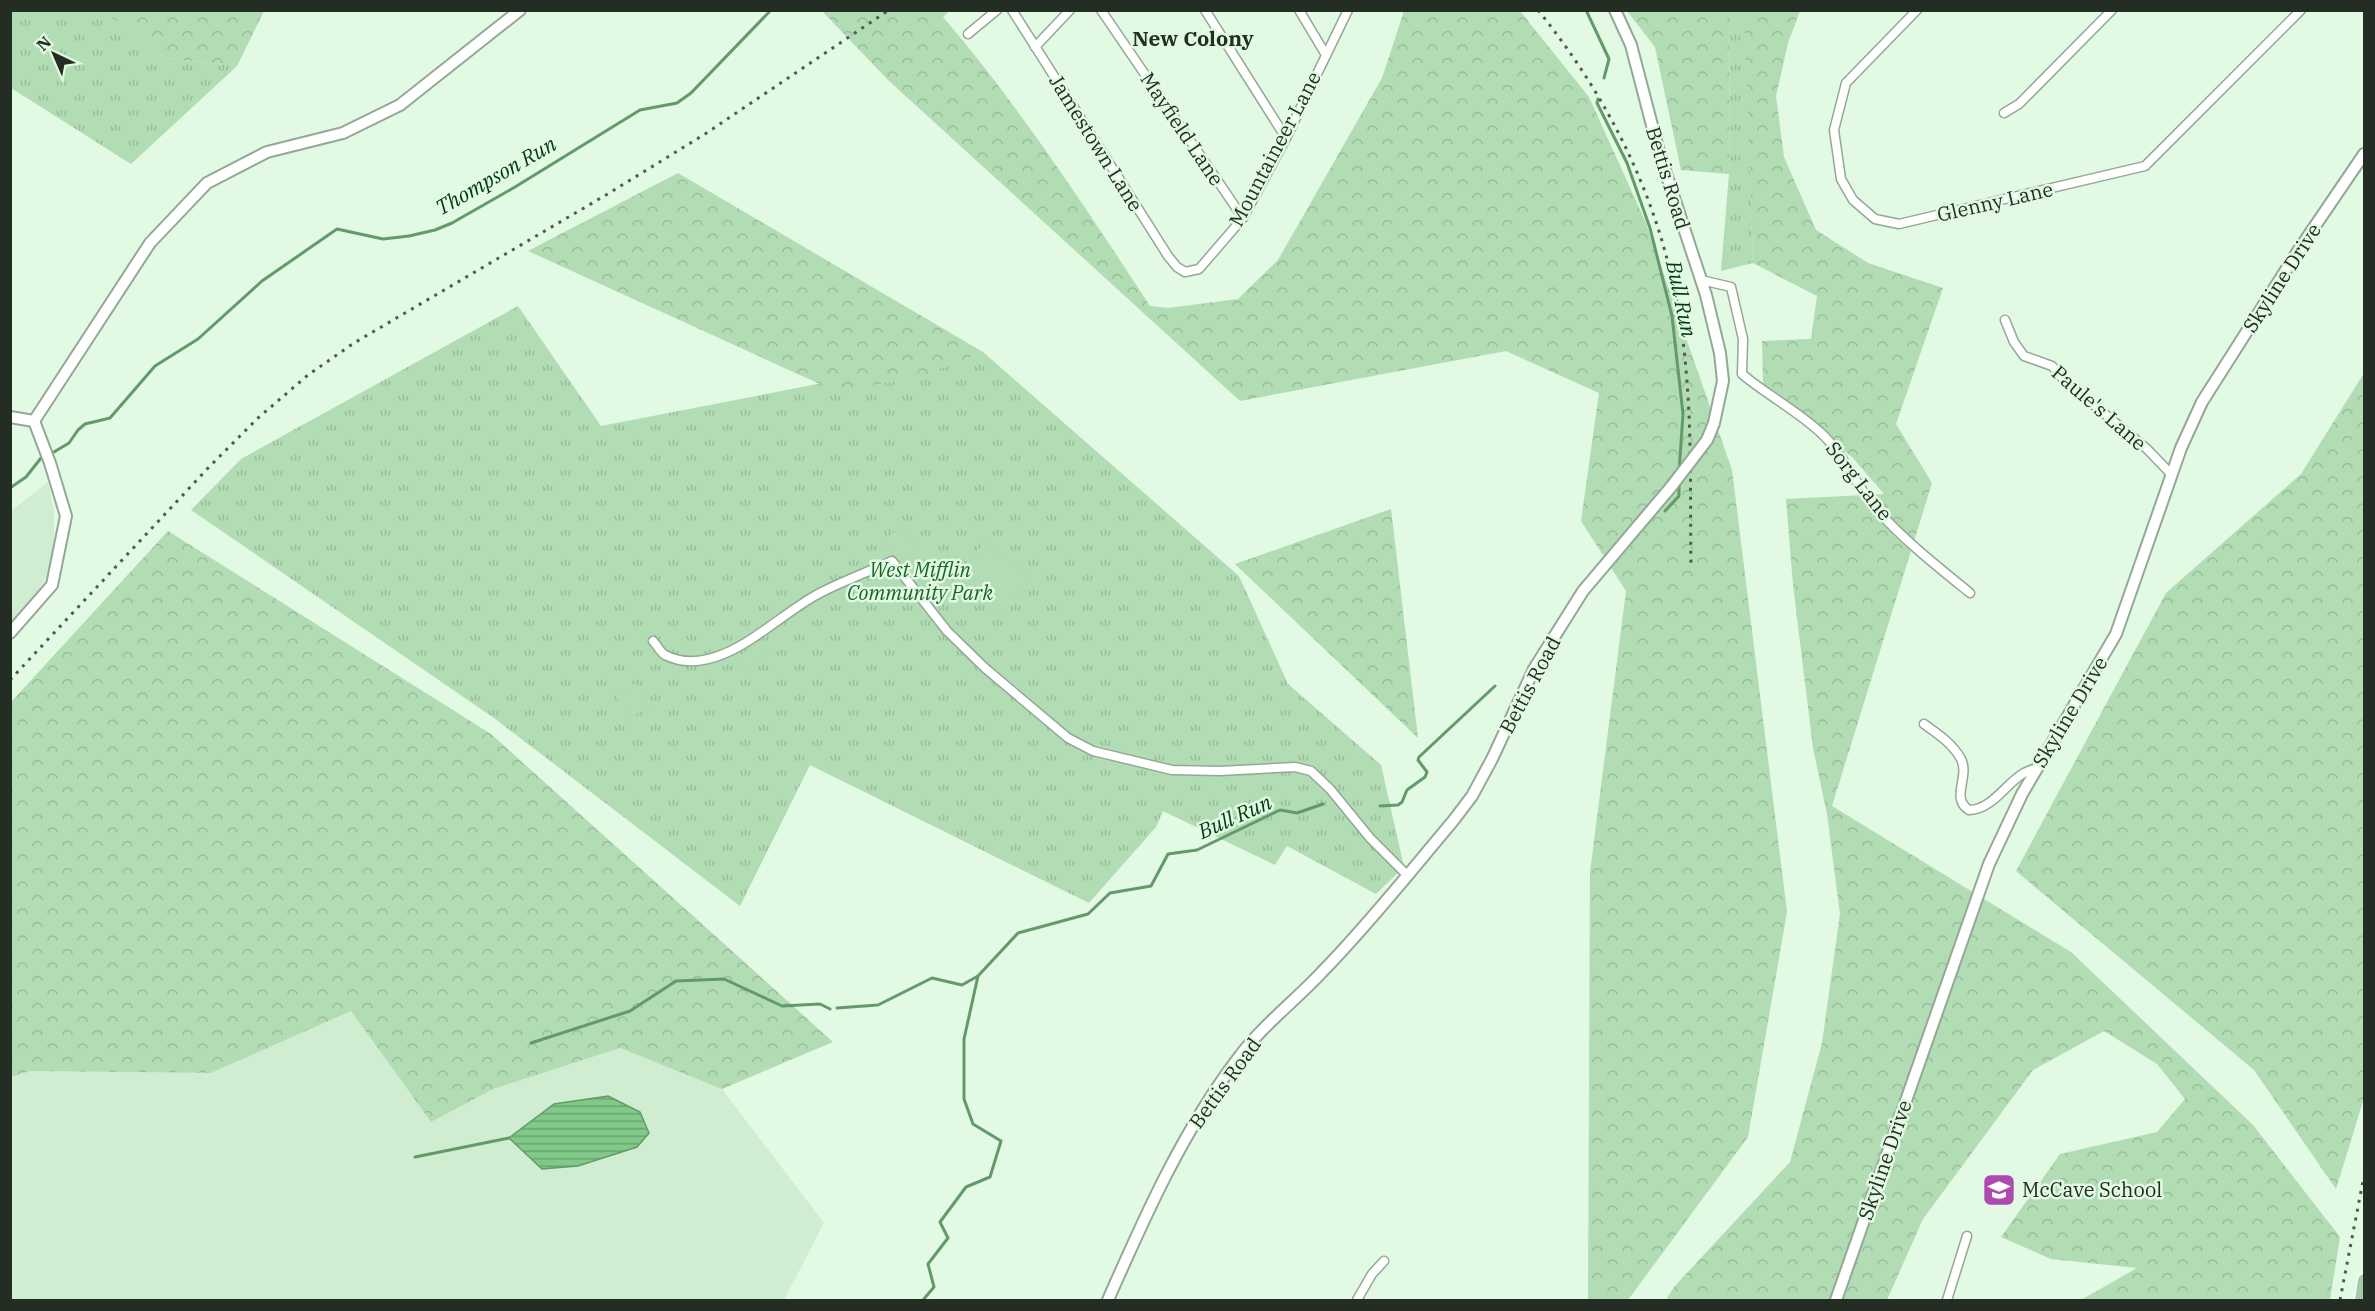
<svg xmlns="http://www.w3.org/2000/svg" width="2375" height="1311" font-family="'IBM Plex Serif',serif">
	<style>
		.built { fill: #d0edd2 }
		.grass { fill: url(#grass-tufts) }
		.forest { fill: url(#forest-crowns) }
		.garden { fill: #b1dcb4 }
		.water { fill: url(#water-rules); stroke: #649a6a; stroke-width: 1.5 }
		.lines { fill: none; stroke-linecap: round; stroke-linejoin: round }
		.stream { stroke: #649a6a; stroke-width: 3 }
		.minor-casing { stroke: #93a995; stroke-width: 11 }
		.tertiary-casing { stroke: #93a995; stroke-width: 14 }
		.primary-casing { stroke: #fff; stroke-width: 15 }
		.minor { stroke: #fff; stroke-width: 8 }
		.tertiary { stroke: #fff; stroke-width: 10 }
		.primary { stroke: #a4cba9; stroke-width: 12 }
		.rail { stroke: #4f5b4f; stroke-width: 3; stroke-dasharray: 3 6; stroke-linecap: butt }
		.tertiary-bridge-casing { stroke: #93a995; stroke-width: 14; stroke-linecap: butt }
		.tertiary-bridge { stroke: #fff; stroke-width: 10 }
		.labels { text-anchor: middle; stroke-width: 5; stroke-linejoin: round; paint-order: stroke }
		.street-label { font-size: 20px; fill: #242d24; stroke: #e2f9e3 }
		.park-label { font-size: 20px; font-style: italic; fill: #176428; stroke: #e2f9e3 }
		.poi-label { font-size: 20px; fill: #242d24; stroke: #e2f9e3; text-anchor: start }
		.neighbourhood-label { font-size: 21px; font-weight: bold; fill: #242d24; stroke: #e2f9e3 }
		.water-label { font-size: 21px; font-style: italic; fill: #023a10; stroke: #e2f9e3 }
	</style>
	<defs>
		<pattern id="grass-tufts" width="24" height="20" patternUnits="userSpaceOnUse" patternTransform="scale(1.5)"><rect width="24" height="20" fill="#b1dcb4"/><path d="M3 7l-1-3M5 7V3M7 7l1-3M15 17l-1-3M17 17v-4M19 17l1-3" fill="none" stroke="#98bd9b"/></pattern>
		<pattern id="forest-crowns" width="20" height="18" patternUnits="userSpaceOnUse" patternTransform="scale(1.5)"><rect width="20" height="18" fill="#b1dcb4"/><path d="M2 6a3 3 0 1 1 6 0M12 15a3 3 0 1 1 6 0" fill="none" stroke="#98bd9b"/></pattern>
		<pattern id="water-rules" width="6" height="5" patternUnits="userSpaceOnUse" patternTransform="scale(1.5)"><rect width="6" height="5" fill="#80c988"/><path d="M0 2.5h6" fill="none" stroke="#69a46f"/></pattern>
	</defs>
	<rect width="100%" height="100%" fill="#e2f9e3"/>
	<g class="built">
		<polygon points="48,482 54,512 54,552 49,570 39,593 11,626 11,511"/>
		<polygon points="351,1011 431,1122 493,1089 620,1048 722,1089 824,1223 784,1300 11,1300 10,1077 30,1071 211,1073"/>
	</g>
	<g class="grass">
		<polygon points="10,11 103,11 166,58 237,66 131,164 11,88"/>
		<polygon points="1730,11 1745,11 1753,263 1721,271 1729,174"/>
		<polygon points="518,306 601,426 983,352 1239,576 1288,684 1381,765 1404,867 1376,894 1287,846 1275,865 1163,811 1156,827 1089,903 810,765 740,906 494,718 191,510 241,459"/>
	</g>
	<g class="forest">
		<polygon points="103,11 264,11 237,66 166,58"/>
		<path d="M822,11H949L943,17C1021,108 1085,207 1150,306L1168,308L1238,299L1278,260L1382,78L1404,11H1520L1589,97L1646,223L1732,470L1787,912L1748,1137L1628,1300H1588L1590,872L1626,591L1581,521L1599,393L1506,351L1240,401L888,80Z"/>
		<polygon points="1627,11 1730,11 1729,174 1681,170 1655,47"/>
		<polygon points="1744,11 1800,11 1788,43 1776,96 1784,157 1816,230 1868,263 1943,288 1896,424 1932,483 1832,806 2071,952 2253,1125 2340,1237 2330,1300 2081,1300 2137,1268 2051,1259 2001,1237 2060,1154 2157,1132 2185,1099 2157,1064 2104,1031 2033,1070 1923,1219 1887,1300 1666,1300 1674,1287 1790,1162 1822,1043 1840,914 1827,814 1813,748 1793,585 1786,499 1884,494 1852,457 1763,384 1762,341 1811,339 1817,296 1753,263"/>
		<polygon points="678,173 983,352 917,378 835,391 528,251"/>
		<polygon points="2364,373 2364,1098 2336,1189 2254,1070 2016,871 2166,593 2301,474"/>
		<polygon points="1391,509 1418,738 1235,564"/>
		<polygon points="168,531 491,734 833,1042 722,1089 620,1048 493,1089 431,1122 351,1011 211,1073 30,1071 11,1077 11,702"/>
	</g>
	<g class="garden">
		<polygon points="904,526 919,551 899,563 884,539"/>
		<polygon points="983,543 1030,575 1003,615 956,582"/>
		<polygon points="763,642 770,654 746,668 739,656"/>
		<polygon points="636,683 649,708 630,717 617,696"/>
	</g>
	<polygon class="water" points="608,1096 640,1112 649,1133 637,1147 578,1166 542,1169 509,1138 554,1104"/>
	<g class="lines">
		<g class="stream">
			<polyline points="1586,10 1609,59 1604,78"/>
			<polyline points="1598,99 1597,103 1627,163 1650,228 1672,316 1683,414 1679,472"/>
			<polyline points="54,452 69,443 78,430 85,424 110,418 155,366 198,339 262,281 337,229 383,239 409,236 435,230 452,223 515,187 640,110 677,103 691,93 771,10"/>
			<polyline points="10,488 26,477 41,458"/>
			<polyline points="1665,511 1679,496 1679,482"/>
			<polyline points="1380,806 1398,805 1402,802 1407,790 1425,777 1427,772 1418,760 1419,757 1495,686"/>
			<polyline points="837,1008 878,1005 932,978 962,985 978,976"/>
			<polyline points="531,1043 630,1011 676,981 724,979 782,1006 820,1004 830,1009"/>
			<polyline points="415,1157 509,1138"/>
			<polyline points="923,1300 934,1287 928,1264 948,1238 940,1222 966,1187 990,1177 1001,1141 973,1124 964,1099 964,1039 978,976 1018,933 1088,914 1110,893 1151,886 1168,854 1197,850 1280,810 1297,813 1323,804"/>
		</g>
		<defs>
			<g id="minor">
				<polyline points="1012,10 1168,256 1177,267 1185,272 1199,269 1243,218 1286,138 1348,10"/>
				<polyline points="1101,10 1243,218"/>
				<polyline points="1205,10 1286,138"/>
				<polyline points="1299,10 1326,55"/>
				<polyline points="1917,10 1846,83 1834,130 1841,179 1853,200 1875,219 1899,224 2145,166 2301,10"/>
				<polyline points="968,34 997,10"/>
				<polyline points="1035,47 1070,10"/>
				<polyline points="2004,113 2019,104 2112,10"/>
				<path d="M1701,280L1731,287L1743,339L1742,374C1767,395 1796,410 1820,432C1844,454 1856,486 1877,510C1905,541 1938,567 1970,593"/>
				<polyline points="2005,320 2014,342 2024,356 2052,366 2064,380 2147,449 2171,474"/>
				<path d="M653,641C657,645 660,652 665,655C718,682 776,615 820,593C843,581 868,572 892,561L947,631L985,668L1068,738L1093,751L1172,770L1220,771L1295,767L1311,771L1330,789L1370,838L1407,875"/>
				<path d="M1924,724C1938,734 1953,744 1961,759C1970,777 1950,798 1969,810C1992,810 2006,783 2024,773C2028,771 2033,769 2037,768"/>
				<polyline points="1357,1300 1372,1274 1384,1261"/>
				<polyline points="1947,1300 1967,1236"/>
			</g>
			<g id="tertiary">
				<polyline points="1615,10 1631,45 1659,152 1706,295 1720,353 1723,381 1714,423"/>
				<polyline points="10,417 34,421"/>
				<polyline points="34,421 150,243 207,183 267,152 343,133 400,105 520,10"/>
				<polyline points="10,633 52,585 66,516 50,463 34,421"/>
				<path d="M1108,1300C1145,1216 1183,1130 1239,1057C1263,1025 1295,1001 1322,972C1368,925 1410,872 1453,821L1472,796L1492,759L1534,669L1583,591L1671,487"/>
				<polyline points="1836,1300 1989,864 2022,794 2116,634 2181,448 2202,402 2298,251 2364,154"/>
			</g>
			<polyline id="primary" points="2361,1300 2364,1280"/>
		</defs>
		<use href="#minor" class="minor-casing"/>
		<use href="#tertiary" class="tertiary-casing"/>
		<use href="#primary" class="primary-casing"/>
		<use href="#minor" class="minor"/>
		<use href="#tertiary" class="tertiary"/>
		<use href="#primary" class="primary"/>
		<g class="rail">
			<path d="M1538,10C1623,116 1675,234 1686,370C1692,435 1690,501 1691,566"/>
			<polyline points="10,680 209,467 258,418 308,375 354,343 606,195 705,134 889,10"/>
			<polyline points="2340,1300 2364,1176"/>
		</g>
		<defs>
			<polyline id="tertiary-bridge" points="1671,487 1707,440 1714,423"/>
		</defs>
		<use href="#tertiary-bridge" class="tertiary-bridge-casing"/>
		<use href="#tertiary-bridge" class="tertiary-bridge"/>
	</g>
	<defs>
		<symbol id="school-square" viewBox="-11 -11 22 22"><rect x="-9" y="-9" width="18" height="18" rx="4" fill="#ad49af" stroke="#e2f9e3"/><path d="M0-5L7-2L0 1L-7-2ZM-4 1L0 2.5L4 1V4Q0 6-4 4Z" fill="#fff"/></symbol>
	</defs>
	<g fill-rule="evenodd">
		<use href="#school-square" x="1980" y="1171" width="38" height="38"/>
	</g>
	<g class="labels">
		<g class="street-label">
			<text transform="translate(1182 129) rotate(56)" y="7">Mayfield Lane</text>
			<text transform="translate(1096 143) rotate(58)" y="7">Jamestown Lane</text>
			<text transform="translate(1275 149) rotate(-62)" y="7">Mountaineer Lane</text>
			<text transform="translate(1668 178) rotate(73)" y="7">Bettis Road</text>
			<text transform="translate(1995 202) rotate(-13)" y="7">Glenny Lane</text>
			<text transform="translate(2282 278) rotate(-57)" y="7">Skyline Drive</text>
			<text transform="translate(2099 408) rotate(41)" y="7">Paule's Lane</text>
			<text transform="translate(1859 481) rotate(52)" y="7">Sorg Lane</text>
			<text transform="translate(1530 685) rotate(-62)" y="7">Bettis Road</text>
			<text transform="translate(2070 712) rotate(-59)" y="7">Skyline Drive</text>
			<text transform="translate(1225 1083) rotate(-54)" y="7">Bettis Road</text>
			<text transform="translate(1885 1160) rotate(-71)" y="7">Skyline Drive</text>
		</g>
		<g class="park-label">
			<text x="920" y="577">West Mifflin<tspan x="920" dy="23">Community Park</tspan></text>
		</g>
		<g class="poi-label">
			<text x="2022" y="1197">McCave School</text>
		</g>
		<g class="neighbourhood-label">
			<text x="1193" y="46">New Colony</text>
		</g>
		<g class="water-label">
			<text transform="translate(496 176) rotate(-30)" y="7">Thompson Run</text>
			<text transform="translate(1681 299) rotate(78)" y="7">Bull Run</text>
			<text transform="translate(1235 817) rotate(-24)" y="7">Bull Run</text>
		</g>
	</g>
	<rect width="2375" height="1311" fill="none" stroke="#242d24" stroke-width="24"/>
	<g transform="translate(54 54) rotate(316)" stroke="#e2f9e3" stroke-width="4.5" paint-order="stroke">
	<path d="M0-4.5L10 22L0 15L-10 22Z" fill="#242d24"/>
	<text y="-9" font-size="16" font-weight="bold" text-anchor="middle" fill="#242d24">N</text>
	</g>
</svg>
